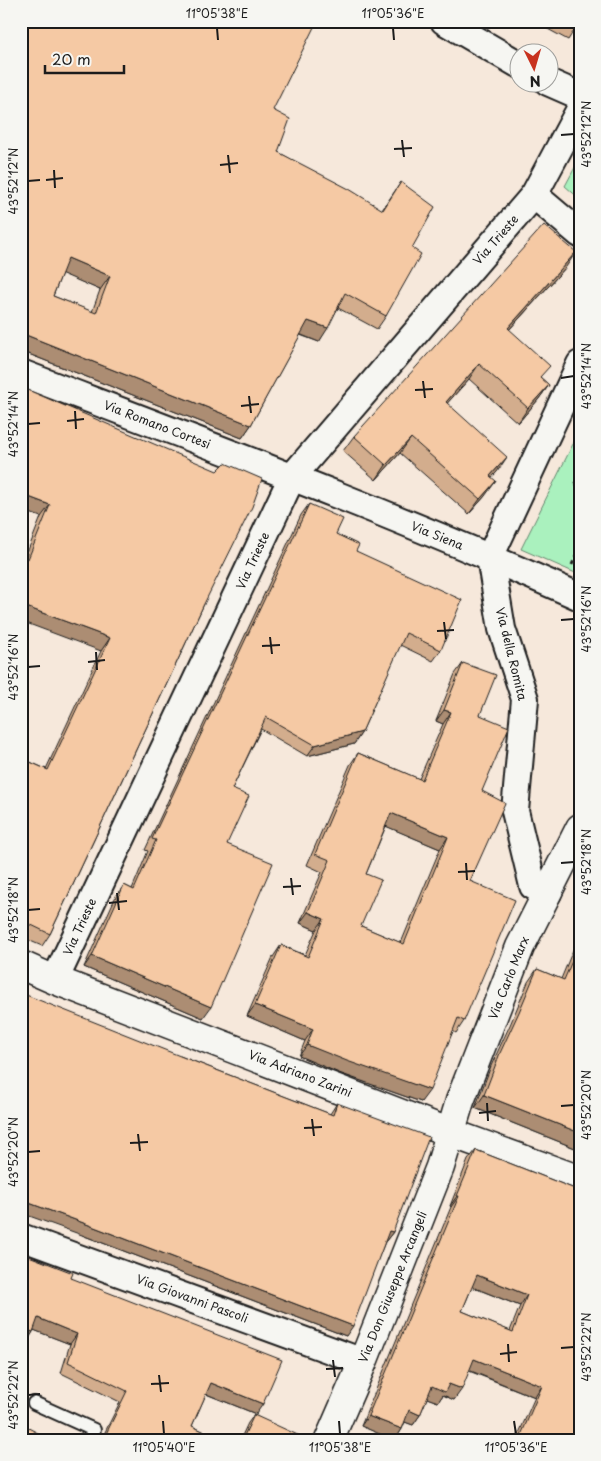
<svg xmlns="http://www.w3.org/2000/svg" width="601" height="1461" font-family="'Playpen Sans',sans-serif">
	<style>
		.green { fill: #aaf1be; stroke: #63866d }
		.lines { fill: none; stroke-linecap: round; stroke-linejoin: round }
		.service-casing { stroke: #1c1c1c; stroke-width: 16 }
		.minor-casing { stroke: #1c1c1c; stroke-width: 30 }
		.tertiary-casing { stroke: #1c1c1c; stroke-width: 31 }
		.path { stroke: #1c1c1c; stroke-width: 3; stroke-dasharray: 4 4; stroke-linecap: butt }
		.service { stroke: #f6f6f2; stroke-width: 12 }
		.minor { stroke: #f6f6f2; stroke-width: 26 }
		.tertiary { stroke: #f6f6f2; stroke-width: 28 }
		.wall { fill: #d3ad8d; stroke: #1c1c1c; fill-rule: evenodd }
		.shaded-wall { fill: #ac8d73; stroke: #1c1c1c }
		.building { fill: #f5c9a4; stroke: #1c1c1c; fill-rule: evenodd }
		.ticks { fill: none; stroke: #1c1c1c; stroke-width: 2 }
		.labels { text-anchor: middle; stroke-width: 5; stroke-linejoin: round; paint-order: stroke }
		.street-label { font-size: 12px; fill: #1c1c1c; stroke: #f6f6f2 }
		.neatline { fill: none; stroke: #1c1c1c; stroke-width: 2 }
		.ticks-label { font-size: 12px; text-anchor: middle; fill: #1c1c1c }
	</style>
	<rect width="100%" height="100%" fill="#f6e8db"/>
	<filter id="ink" filterUnits="userSpaceOnUse"><feTurbulence type="fractalNoise" baseFrequency=".02" numOctaves="2"/><feDisplacementMap in="SourceGraphic" scale="10" xChannelSelector="R" yChannelSelector="G"/><feConvolveMatrix kernelMatrix="1 2 1 2 8 2 1 2 1" color-interpolation-filters="sRGB"/></filter>
	<g filter="url(#ink)">
		<g class="green">
			<polygon points="580,158 580,199 565,186"/>
			<polygon points="580,430 580,575 521,549"/>
		</g>
		<g class="lines">
			<defs>
				<polyline id="service" points="34,1403 94,1430 89,1440"/>
				<g id="minor">
					<polyline points="444,21 518,64"/>
					<polyline points="548,82 580,96"/>
					<polyline points="580,109 534,195 580,234"/>
					<path d="M21,373C209,445 397,515 580,597"/>
					<polyline points="548,893 533,886 515,811 525,699 502,629 490,557 580,364"/>
					<polyline points="55,980 292,477 534,195"/>
					<polyline points="21,1237 363,1362"/>
				</g>
				<g id="tertiary">
					<polyline points="21,965 55,980 451,1133 580,1180"/>
					<polyline points="329,1440 363,1362 440,1167 460,1101 520,947 580,828"/>
				</g>
			</defs>
			<use href="#service" class="service-casing"/>
			<use href="#minor" class="minor-casing"/>
			<use href="#tertiary" class="tertiary-casing"/>
			<g class="path">
				<polyline points="580,475 576,482 580,493"/>
				<polyline points="572,565 580,547"/>
			</g>
			<use href="#service" class="service"/>
			<use href="#minor" class="minor"/>
			<use href="#tertiary" class="tertiary"/>
		</g>
		<g class="wall">
			<path d="M21,21L273,110L278,152L382,210L401,182L412,248L386,316L377,329L338,308L319,342L300,335L251,425L242,438L21,351ZM62,273L100,290L92,312L53,296Z"/>
			<polygon points="533,21 580,21 580,24 579,23 568,40"/>
			<polygon points="566,267 509,330 541,378 549,385 538,400 518,423 469,379 447,403 497,472 491,478 485,496 469,514 400,453 376,480 343,451 354,436"/>
			<polygon points="21,387 204,604 50,934 42,946 21,937 21,758 46,769 101,651 25,558 41,517"/>
			<polygon points="309,504 336,534 356,551 441,650 433,661 400,645 362,732 354,744 307,756 261,729 232,789 227,844 203,1018 84,967 116,896 124,885 132,889 148,851 145,850 301,515"/>
			<path d="M463,663L480,715L482,791L470,881L464,1021L456,1033L453,1031L421,1102L339,1073L299,1056L305,1041L247,1016L273,957L281,945L305,955L316,930L300,923L322,872L307,865L350,765L358,753L419,779L443,724L436,721L455,674ZM386,826L440,849L401,943L361,926L366,874Z"/>
			<polygon points="580,933 580,1150 475,1108 491,1066 510,1025 528,982 537,969 561,979"/>
			<polygon points="180,1056 330,1114 337,1103 393,1232 385,1242 346,1336 82,1235"/>
			<path d="M476,1150L580,1191L572,1440H516L535,1397L469,1371L454,1400L443,1395L438,1402L427,1398L420,1415L413,1425L405,1422L402,1429L395,1440L361,1426L451,1207L450,1206L468,1160ZM472,1287L520,1306L510,1331L462,1311Z"/>
			<polygon points="21,1253 71,1278 256,1414 206,1394 192,1426 222,1440 101,1440 120,1402 61,1373 70,1344 34,1330 26,1343 21,1341"/>
			<polygon points="254,1415 300,1440 240,1440 248,1423"/>
		</g>
		<g class="shaded-wall">
			<polygon points="576,252 566,267 497,343 508,328"/>
			<polygon points="68,258 110,276 100,290 58,272"/>
			<polygon points="308,321 328,328 319,342 299,334"/>
			<polygon points="21,333 251,425 242,438 21,351"/>
			<polygon points="479,364 469,379 435,417 446,402"/>
			<polygon points="549,385 538,400 518,423 528,408"/>
			<polygon points="411,438 400,453 376,480 386,465"/>
			<polygon points="507,457 497,472 479,491 490,476"/>
			<polygon points="496,481 485,496 469,514 480,499"/>
			<polygon points="21,494 50,505 41,517 21,510"/>
			<polygon points="21,605 110,638 101,651 21,621"/>
			<polygon points="444,710 451,712 443,724 436,721"/>
			<polygon points="362,732 354,744 307,756 315,745"/>
			<polygon points="391,813 448,837 440,849 383,825"/>
			<polygon points="308,912 324,919 316,930 300,923"/>
			<polygon points="92,956 211,1007 203,1018 84,967"/>
			<polygon points="255,1005 313,1029 305,1041 247,1016"/>
			<polygon points="307,1045 430,1090 421,1102 339,1073 299,1056"/>
			<polygon points="484,1095 580,1133 580,1150 475,1108"/>
			<polygon points="457,1196 459,1196 451,1207 450,1206"/>
			<polygon points="21,1200 89,1225 353,1326 346,1336 82,1235 21,1213"/>
			<polygon points="389,1231 393,1232 385,1242 382,1241"/>
			<polygon points="477,1275 527,1295 520,1306 470,1286"/>
			<polygon points="38,1318 77,1334 70,1344 31,1329"/>
			<polygon points="21,1328 33,1332 26,1343 21,1341"/>
			<polygon points="474,1359 542,1386 535,1397 466,1369"/>
			<polygon points="211,1383 263,1404 256,1414 204,1393"/>
			<polygon points="449,1384 462,1389 454,1400 443,1395 438,1402 424,1397 432,1386"/>
			<polygon points="409,1410 420,1415 413,1425 402,1421"/>
			<polygon points="368,1416 402,1429 395,1440 394,1440 361,1426"/>
		</g>
		<g class="building">
			<path d="M21,21H317L273,110L290,119L278,152L349,189L383,210L401,182L435,207L412,248L421,254L386,316L345,293L328,328L308,321L251,425L21,333ZM68,258L110,276L96,313L53,296Z"/>
			<polygon points="570,21 580,21 580,22 578,26"/>
			<polygon points="544,225 576,252 508,328 550,366 540,377 549,385 528,408 479,364 446,402 507,457 490,476 496,481 480,499 411,438 386,465 354,436"/>
			<polygon points="21,387 217,471 225,463 262,479 252,507 204,604 50,934 21,920 21,758 48,770 110,638 21,605 21,556 28,559 50,505 21,494"/>
			<polygon points="309,504 343,519 336,534 359,545 356,551 462,600 441,650 406,633 362,732 315,745 266,717 232,789 249,796 227,844 273,863 211,1007 92,956 124,885 134,890 156,840 152,839"/>
			<path d="M463,663L496,675L480,715L509,727L482,791L505,803L470,881L515,900L464,1021L458,1018L430,1090L347,1061L307,1045L313,1029L255,1005L281,945L308,957L324,919L308,912L330,860L315,854L358,753L422,780L451,712L444,710ZM391,813L448,837L404,944L361,926L381,880L366,874Z"/>
			<polygon points="580,942 580,1133 484,1095 500,1053 519,1012 537,969 564,980"/>
			<polygon points="21,979 25,980 21,989"/>
			<polygon points="21,993 180,1056 333,1115 337,1103 429,1137 393,1232 389,1231 353,1326 89,1225 21,1200"/>
			<path d="M476,1150L580,1191V1423L572,1440H519L542,1386L474,1359L462,1389L449,1384L445,1392L432,1386L420,1415L409,1410L402,1429L368,1416L459,1196H457ZM477,1275L527,1295L513,1332L462,1311Z"/>
			<polygon points="21,1253 73,1273 71,1278 282,1360 263,1404 211,1383 192,1426 222,1440 103,1440 127,1391 68,1362 77,1334 38,1318 33,1332 21,1328"/>
			<polygon points="254,1415 302,1437 300,1440 242,1440"/>
			<polygon points="21,1424 51,1440 21,1440"/>
		</g>
	</g>
	<path class="ticks" d="M217,28L218,40M393,28L394,40M561,135L574,134M402,140L404,157M394,149L412,148M228,155L230,173M220,165L238,163M54,170L55,188M46,180L63,178M28,181L40,180M561,378L574,376M423,381L425,398M415,390L433,389M249,396L251,413M241,406L259,404M75,411L76,429M67,421L84,419M28,424L40,423M561,620L574,619M444,622L446,639M437,631L454,630M270,637L272,654M262,646L280,645M96,652L97,670M88,662L105,660M28,667L40,666M466,863L467,880M561,863L574,862M458,872L475,871M291,878L293,895M283,887L301,886M117,893L119,910M109,903L127,901M28,910L40,909M487,1103L488,1121M561,1106L574,1105M479,1113L496,1111M312,1119L314,1136M304,1128L322,1127M138,1134L140,1151M130,1143L148,1142M28,1152L40,1151M508,1344L509,1362M561,1348L574,1347M500,1354L517,1352M333,1360L335,1377M326,1369L343,1368M159,1375L161,1392M151,1384L169,1383M28,1395L40,1394M163,1421L164,1434M339,1421L340,1434M514,1421L516,1434"/>
	<g class="labels">
		<g class="street-label">
			<text transform="translate(496 240) rotate(-49)" y="4">Via Trieste</text>
			<text transform="translate(157 425) rotate(21)" y="4">Via Romano Cortesi</text>
			<text transform="translate(437 536) rotate(22)" y="4">Via Siena</text>
			<text transform="translate(253 561) rotate(-65)" y="4">Via Trieste</text>
			<text transform="translate(511 654) rotate(76)" y="4">Via della Romita</text>
			<text transform="translate(80 927) rotate(-65)" y="4">Via Trieste</text>
			<text transform="translate(509 978) rotate(-68)" y="4">Via Carlo Marx</text>
			<text transform="translate(300 1074) rotate(21)" y="4">Via Adriano Zarini</text>
			<text transform="translate(393 1287) rotate(-68)" y="4">Via Don Giuseppe Arcangeli</text>
			<text transform="translate(192 1299) rotate(20)" y="4">Via Giovanni Pascoli</text>
		</g>
	</g>
	<rect width="601" height="1461" fill="none" stroke="#f6f6f2" stroke-width="55"/>
	<g transform="translate(534 68) rotate(175)"><circle r="24" fill="#f6f6f2" stroke="#9f9f9c"/>
	<path d="M0-4L9 19L0 12L-9 19Z" fill="#c8321e"/>
	<text y="-8" font-size="14" font-weight="bold" text-anchor="middle" fill="#1c1c1c">N</text>
	</g>
	<path d="M45 65v8h79v-8" fill="none" stroke="#1c1c1c" stroke-width="2.5"/>
	<text x="52" y="65" font-size="15" fill="#1c1c1c" stroke="#f6f6f2" stroke-width="4" paint-order="stroke">20 m</text>
	<rect x="28" y="28" width="546" height="1406" class="neatline"/>
	<g class="ticks-label">
		<text x="217" y="18">11°05'38"E</text>
		<text x="393" y="18">11°05'36"E</text>
		<text transform="translate(587 134) rotate(-90)" y="4">43°52'12"N</text>
		<text transform="translate(14 181) rotate(-90)" y="4">43°52'12"N</text>
		<text transform="translate(587 376) rotate(-90)" y="4">43°52'14"N</text>
		<text transform="translate(14 424) rotate(-90)" y="4">43°52'14"N</text>
		<text transform="translate(587 619) rotate(-90)" y="4">43°52'16"N</text>
		<text transform="translate(14 667) rotate(-90)" y="4">43°52'16"N</text>
		<text transform="translate(587 862) rotate(-90)" y="4">43°52'18"N</text>
		<text transform="translate(14 910) rotate(-90)" y="4">43°52'18"N</text>
		<text transform="translate(587 1105) rotate(-90)" y="4">43°52'20"N</text>
		<text transform="translate(14 1152) rotate(-90)" y="4">43°52'20"N</text>
		<text transform="translate(587 1347) rotate(-90)" y="4">43°52'22"N</text>
		<text transform="translate(14 1395) rotate(-90)" y="4">43°52'22"N</text>
		<text x="164" y="1452">11°05'40"E</text>
		<text x="340" y="1452">11°05'38"E</text>
		<text x="516" y="1452">11°05'36"E</text>
	</g>
</svg>
